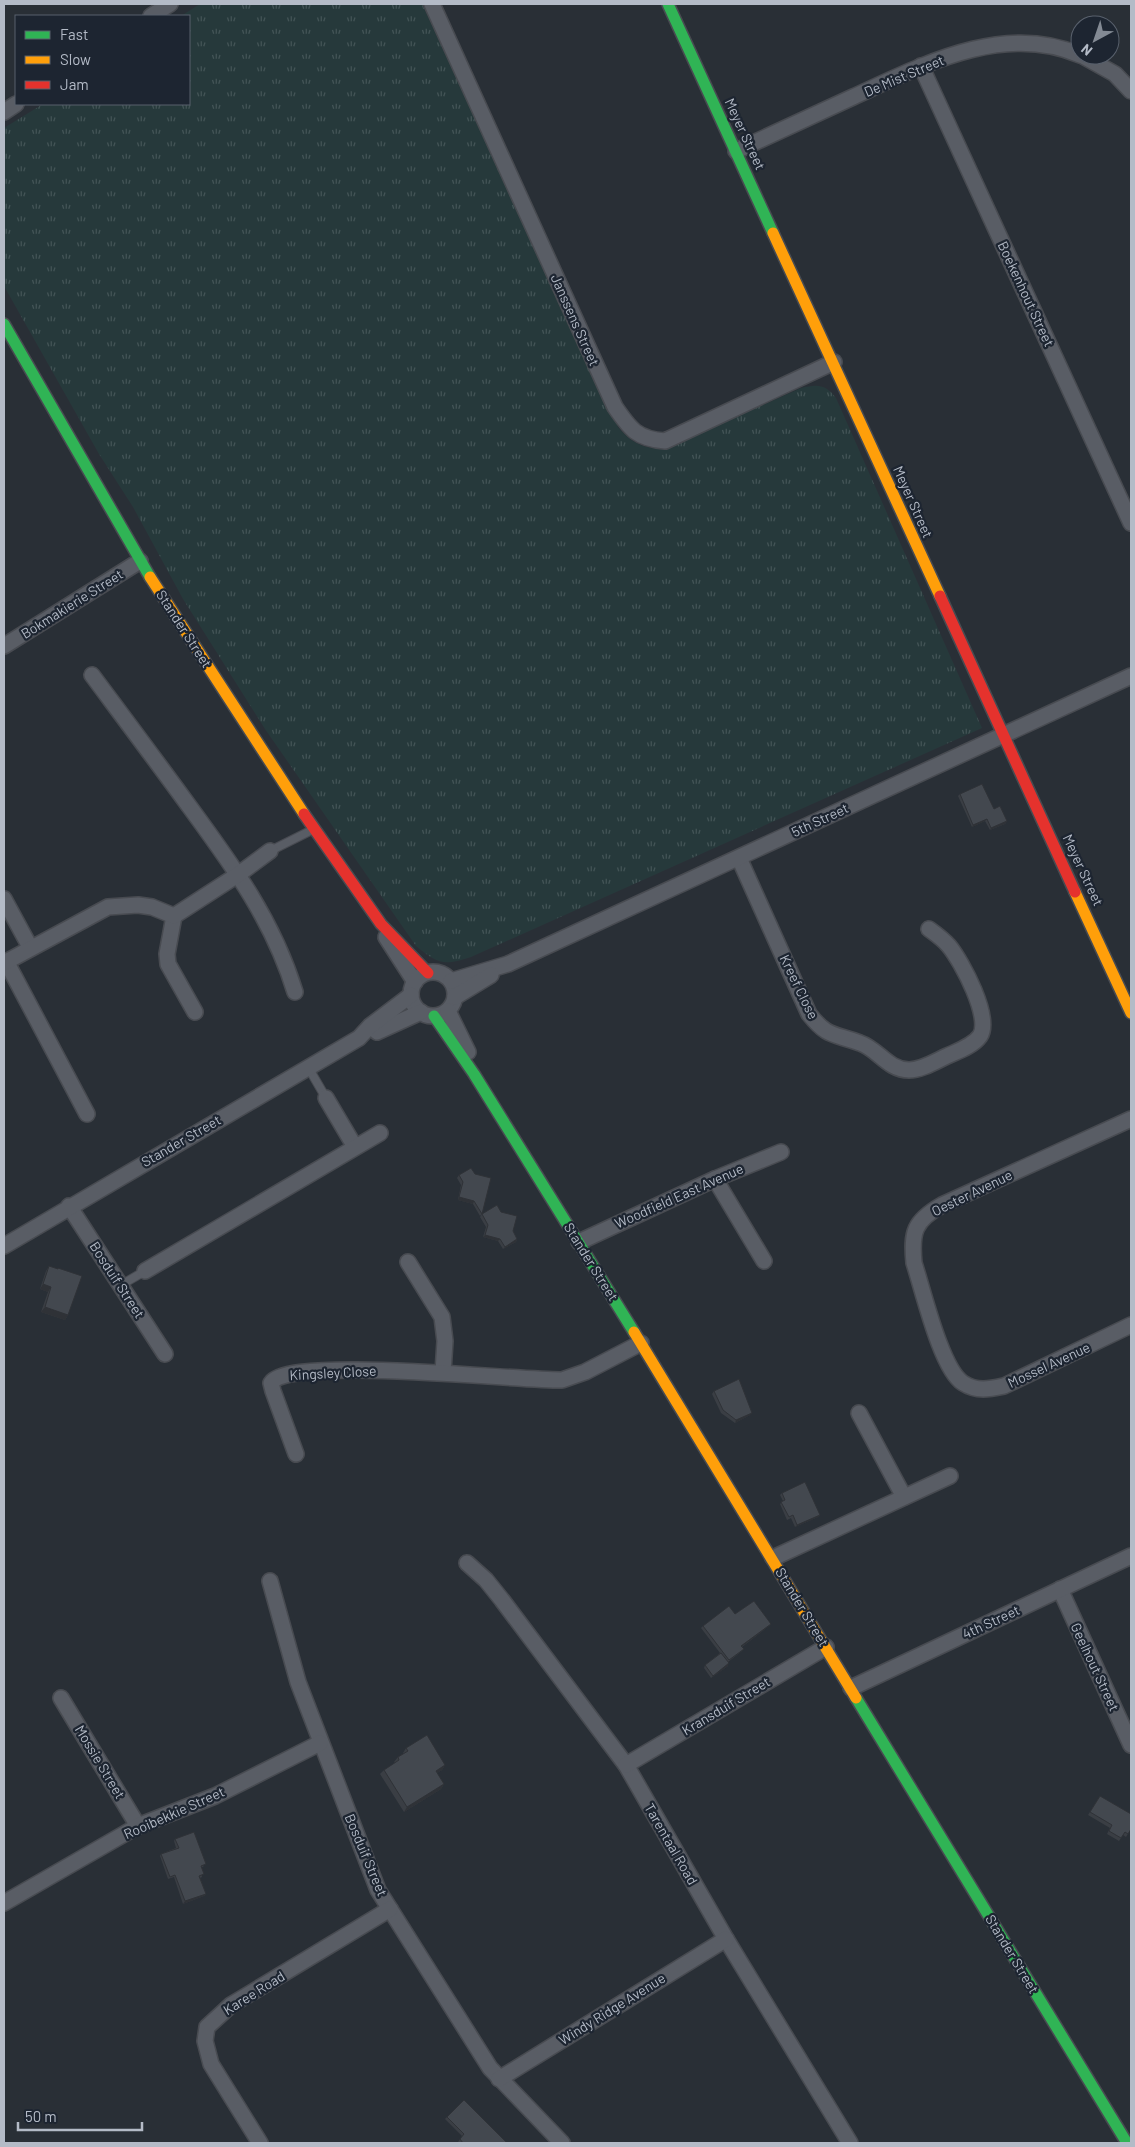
<svg xmlns="http://www.w3.org/2000/svg" width="1135" height="2147" font-family="Barlow,sans-serif">
	<style>
		.park { fill: url(#park-tufts) }
		.lines { fill: none; stroke-linecap: round; stroke-linejoin: round }
		.lane-casing { stroke: #484b51; stroke-width: 10 }
		.street-casing { stroke: #484b51; stroke-width: 18 }
		.fast-casing { stroke: #484b51; stroke-width: 14 }
		.slow-casing { stroke: #484b51; stroke-width: 14 }
		.jam-casing { stroke: #484b51; stroke-width: 14 }
		.lane { stroke: #595d65; stroke-width: 8 }
		.street { stroke: #595d65; stroke-width: 15 }
		.fast { stroke: #30b455; stroke-width: 11 }
		.slow { stroke: #ff9f0a; stroke-width: 11 }
		.jam { stroke: #e5322d; stroke-width: 11 }
		.wall { fill: #3a3e44 }
		.shaded-wall { fill: #2f3237 }
		.building { fill: #43484f; stroke: #2f3237 }
		.labels { text-anchor: middle; stroke-width: 4.5; stroke-linejoin: round; paint-order: stroke }
		.street-label { font-size: 14px; fill: #b4bbc7; stroke: #1d2531 }
	</style>
	<defs>
		<pattern id="park-tufts" width="24" height="20" patternUnits="userSpaceOnUse" patternTransform="scale(1.25)"><rect width="24" height="20" fill="#26393b"/><path d="M3 7l-1-3M5 7V3M7 7l1-3M15 17l-1-3M17 17v-4M19 17l1-3" fill="none" stroke="#435456"/></pattern>
	</defs>
	<rect width="100%" height="100%" fill="#292f36"/>
	<path class="park" d="M200,4H422L618,427C631,443 644,449 665,449L801,388C817,384 826,384 836,398L982,728L471,957C443,966 438,964 416,946L265,729L183,599L133,507L99,454L4,286V128L43,104H189V16H181Z"/>
	<g class="lines">
		<defs>
			<g id="lane">
				<polyline points="270,851 312,830"/>
				<polyline points="308,1067 326,1098"/>
				<polyline points="121,1285 145,1271"/>
			</g>
			<g id="street">
				<path d="M432,4L615,407C630,429 637,439 665,441L834,362"/>
				<polyline points="151,16 170,4"/>
				<polyline points="1081,55 1115,74 1131,91"/>
				<polyline points="921,66 1131,523"/>
				<polyline points="4,112 16,104"/>
				<path d="M736,151C775,133 814,115 853,97C923,65 1003,22 1080,55"/>
				<polyline points="4,646 140,561"/>
				<path d="M92,675C124,718 157,762 189,806C233,866 273,920 295,992"/>
				<path d="M739,858L809,1014C828,1038 833,1033 860,1043C878,1049 888,1070 909,1070C922,1070 936,1061 947,1056C958,1051 973,1046 980,1036C992,1018 962,962 949,946C944,940 936,934 929,929"/>
				<polyline points="4,899 30,947"/>
				<polyline points="174,916 167,954 168,964 195,1012"/>
				<polyline points="386,937 415,982"/>
				<polyline points="6,961 87,1114"/>
				<polyline points="4,963 108,907 138,905 152,907 174,916 239,874 270,851"/>
				<circle cx="433" cy="994" r="22"/>
				<polyline points="451,981 508,964 1131,676"/>
				<polyline points="455,997 491,975"/>
				<polyline points="448,1011 468,1052"/>
				<polyline points="377,1032 421,1012"/>
				<polyline points="326,1098 355,1147"/>
				<path d="M1131,1119L942,1205C914,1221 911,1232 914,1263C923,1290 941,1369 963,1383C977,1392 990,1389 1004,1386L1131,1325"/>
				<polyline points="715,1179 764,1261"/>
				<polyline points="69,1206 165,1354"/>
				<polyline points="579,1242 715,1179 781,1152"/>
				<polyline points="4,1246 359,1038 370,1026 411,995"/>
				<polyline points="408,1262 442,1317 445,1341 443,1372"/>
				<polyline points="145,1271 380,1133"/>
				<polyline points="859,1413 904,1497"/>
				<path d="M296,1454L273,1391L271,1383C289,1355 520,1381 562,1380L585,1372L641,1343"/>
				<polyline points="773,1558 950,1476"/>
				<polyline points="467,1563 486,1580 502,1600 626,1765 726,1939 850,2143"/>
				<polyline points="270,1581 298,1682 378,1890 490,2068 562,2143"/>
				<polyline points="1060,1589 1131,1745"/>
				<polyline points="851,1688 1131,1556"/>
				<polyline points="61,1698 138,1826"/>
				<polyline points="626,1765 826,1647"/>
				<polyline points="4,1903 138,1826 215,1796 320,1743"/>
				<polyline points="499,2079 726,1939"/>
				<polyline points="260,2143 211,2064 205,2041 207,2027 231,2005 390,1909"/>
			</g>
			<g id="fast">
				<polyline points="668,4 773,233"/>
				<polyline points="4,324 150,577"/>
				<polyline points="434,1016 474,1074 634,1332"/>
				<polyline points="856,1698 1127,2143"/>
			</g>
			<g id="slow">
				<polyline points="773,233 940,596"/>
				<polyline points="150,577 304,814"/>
				<polyline points="1075,892 1131,1013"/>
				<polyline points="634,1332 856,1698"/>
			</g>
			<g id="jam">
				<polyline points="940,596 1075,892"/>
				<polyline points="304,814 381,924 428,973"/>
			</g>
		</defs>
		<use href="#lane" class="lane-casing"/>
		<use href="#street" class="street-casing"/>
		<use href="#fast" class="fast-casing"/>
		<use href="#slow" class="slow-casing"/>
		<use href="#jam" class="jam-casing"/>
		<use href="#lane" class="lane"/>
		<use href="#street" class="street"/>
		<use href="#fast" class="fast"/>
		<use href="#slow" class="slow"/>
		<use href="#jam" class="jam"/>
	</g>
	<g class="wall">
		<polygon points="960,794 994,809 1007,821 1005,824 990,830 985,821 972,827 958,796"/>
		<polygon points="459,1175 482,1214 480,1216 473,1204 458,1200 461,1185 457,1178"/>
		<polygon points="482,1214 513,1231 517,1239 516,1242 503,1249 498,1241 483,1237 486,1227 480,1217"/>
		<polygon points="49,1266 57,1269 58,1268 68,1315 65,1320 41,1312 48,1292 40,1289 46,1271"/>
		<polygon points="714,1391 750,1415 735,1423 721,1413 712,1394"/>
		<polygon points="782,1493 820,1515 818,1517 795,1527 791,1518 787,1520 780,1504 783,1501 780,1495"/>
		<polygon points="735,1614 771,1624 769,1626 742,1647 742,1651 728,1662 728,1666 711,1678 704,1668 705,1665 720,1653 701,1628 703,1626"/>
		<polygon points="406,1748 445,1765 442,1770 437,1773 444,1784 441,1789 404,1812 380,1774 384,1770 395,1763 394,1762 398,1757 403,1754 403,1753"/>
		<polygon points="1100,1796 1131,1829 1126,1837 1123,1835 1119,1841 1107,1834 1110,1828 1088,1815"/>
		<polygon points="175,1839 204,1866 201,1868 202,1877 200,1878 206,1894 204,1896 183,1904 174,1877 168,1879 160,1856 161,1854 176,1848 174,1841"/>
		<polygon points="447,2117 506,2143 459,2143 458,2142 462,2136 445,2119"/>
	</g>
	<g class="shaded-wall">
		<polygon points="987,819 985,821 972,827 973,825"/>
		<polygon points="1007,821 1005,824 990,830 991,828"/>
		<polygon points="459,1197 474,1201 473,1204 458,1200"/>
		<polygon points="485,1235 500,1239 498,1241 483,1237"/>
		<polygon points="517,1239 516,1242 503,1249 505,1247"/>
		<polygon points="43,1284 51,1287 48,1292 40,1289"/>
		<polygon points="45,1307 68,1315 65,1320 41,1312"/>
		<polygon points="752,1413 750,1415 735,1423 736,1420"/>
		<polygon points="820,1515 818,1517 795,1527 797,1525"/>
		<polygon points="771,1624 769,1626 740,1648 741,1646"/>
		<polygon points="729,1663 728,1666 711,1678 713,1676"/>
		<polygon points="445,1765 442,1770 432,1776 436,1771"/>
		<polygon points="444,1784 441,1789 404,1812 407,1807"/>
		<polygon points="206,1894 204,1896 183,1904 185,1901"/>
	</g>
	<g class="building">
		<polygon points="982,784 994,809 1000,806 1007,821 991,828 987,819 973,825 960,794"/>
		<polygon points="471,1168 475,1174 491,1178 482,1214 474,1201 459,1197 463,1182 459,1175"/>
		<polygon points="497,1205 501,1212 517,1216 513,1231 517,1239 505,1247 500,1239 485,1235 488,1225 482,1214"/>
		<polygon points="49,1266 58,1269 58,1268 82,1276 68,1315 45,1307 51,1287 43,1284"/>
		<polygon points="739,1379 752,1413 736,1420 723,1410 714,1391"/>
		<polygon points="805,1482 820,1515 797,1525 793,1515 789,1517 781,1502 785,1500 782,1493"/>
		<polygon points="754,1601 771,1624 741,1646 744,1649 729,1660 703,1626 729,1606 735,1614"/>
		<polygon points="721,1653 729,1663 713,1676 705,1665"/>
		<polygon points="427,1735 445,1765 436,1771 444,1784 407,1807 384,1770 399,1760 398,1757 408,1751 406,1748"/>
		<polygon points="1100,1796 1131,1814 1131,1829 1128,1834 1125,1832 1121,1838 1109,1831 1112,1825 1090,1812"/>
		<polygon points="194,1832 206,1864 201,1866 204,1874 199,1876 206,1894 185,1901 175,1875 170,1877 161,1854 179,1848 175,1839"/>
		<polygon points="464,2100 506,2142 505,2143 463,2143 460,2139 464,2134 447,2117"/>
	</g>
	<g class="labels">
		<g class="street-label">
			<text transform="translate(904 76) rotate(-23)" y="5">De Mist Street</text>
			<text transform="translate(745 134) rotate(65)" y="5">Meyer Street</text>
			<text transform="translate(1026 294) rotate(65)" y="5">Boekenhout Street</text>
			<text transform="translate(575 320) rotate(66)" y="5">Janssens Street</text>
			<text transform="translate(913 502) rotate(66)" y="5">Meyer Street</text>
			<text transform="translate(72 604) rotate(-32)" y="5">Bokmakierie Street</text>
			<text transform="translate(184 629) rotate(57)" y="5">Stander Street</text>
			<text transform="translate(820 820) rotate(-25)" y="5">5th Street</text>
			<text transform="translate(1083 870) rotate(65)" y="5">Meyer Street</text>
			<text transform="translate(799 987) rotate(64)" y="5">Kreef Close</text>
			<text transform="translate(181 1141) rotate(-30)" y="5">Stander Street</text>
			<text transform="translate(972 1193) rotate(-26)" y="5">Oester Avenue</text>
			<text transform="translate(679 1196) rotate(-24)" y="5">Woodfield East Avenue</text>
			<text transform="translate(591 1262) rotate(58)" y="5">Stander Street</text>
			<text transform="translate(117 1280) rotate(57)" y="5">Bosduif Street</text>
			<text transform="translate(1049 1365) rotate(-25)" y="5">Mossel Avenue</text>
			<text transform="translate(333 1373) rotate(-3)" y="5">Kingsley Close</text>
			<text transform="translate(802 1607) rotate(59)" y="5">Stander Street</text>
			<text transform="translate(991 1622) rotate(-25)" y="5">4th Street</text>
			<text transform="translate(1095 1667) rotate(65)" y="5">Geelhout Street</text>
			<text transform="translate(726 1706) rotate(-31)" y="5">Kransduif Street</text>
			<text transform="translate(100 1762) rotate(59)" y="5">Mossie Street</text>
			<text transform="translate(174 1813) rotate(-24)" y="5">Rooibekkie Street</text>
			<text transform="translate(671 1844) rotate(60)" y="5">Tarentaal Road</text>
			<text transform="translate(366 1855) rotate(67)" y="5">Bosduif Street</text>
			<text transform="translate(1012 1954) rotate(59)" y="5">Stander Street</text>
			<text transform="translate(254 1993) rotate(-32)" y="5">Karee Road</text>
			<text transform="translate(612 2009) rotate(-32)" y="5">Windy Ridge Avenue</text>
		</g>
	</g>
	<rect width="1135" height="2147" fill="none" stroke="#b4bbc7" stroke-width="10"/>
	<rect x="15" y="15" width="175" height="90" fill="#1d2531" stroke="#59616d"/>
	<rect x="25" y="31" width="25" height="8" fill="#30b455" stroke="#59616d"/>
	<text x="60" y="40" font-size="15" fill="#b4bbc7">Fast</text>
	<rect x="25" y="56" width="25" height="8" fill="#ff9f0a" stroke="#59616d"/>
	<text x="60" y="65" font-size="15" fill="#b4bbc7">Slow</text>
	<rect x="25" y="81" width="25" height="8" fill="#e5322d" stroke="#59616d"/>
	<text x="60" y="90" font-size="15" fill="#b4bbc7">Jam</text>
	<g transform="translate(1095 40) rotate(220)"><circle r="24" fill="#1d2531" stroke="#59616d"/>
	<path d="M0-4L9 19L0 12L-9 19Z" fill="#838a94"/>
	<text y="-8" font-size="14" font-weight="bold" text-anchor="middle" fill="#b4bbc7">N</text>
	</g>
	<path d="M18 2122v8h124v-8" fill="none" stroke="#b4bbc7" stroke-width="2.5"/>
	<text x="25" y="2122" font-size="15" fill="#b4bbc7" stroke="#1d2531" stroke-width="4" paint-order="stroke">50 m</text>
</svg>
